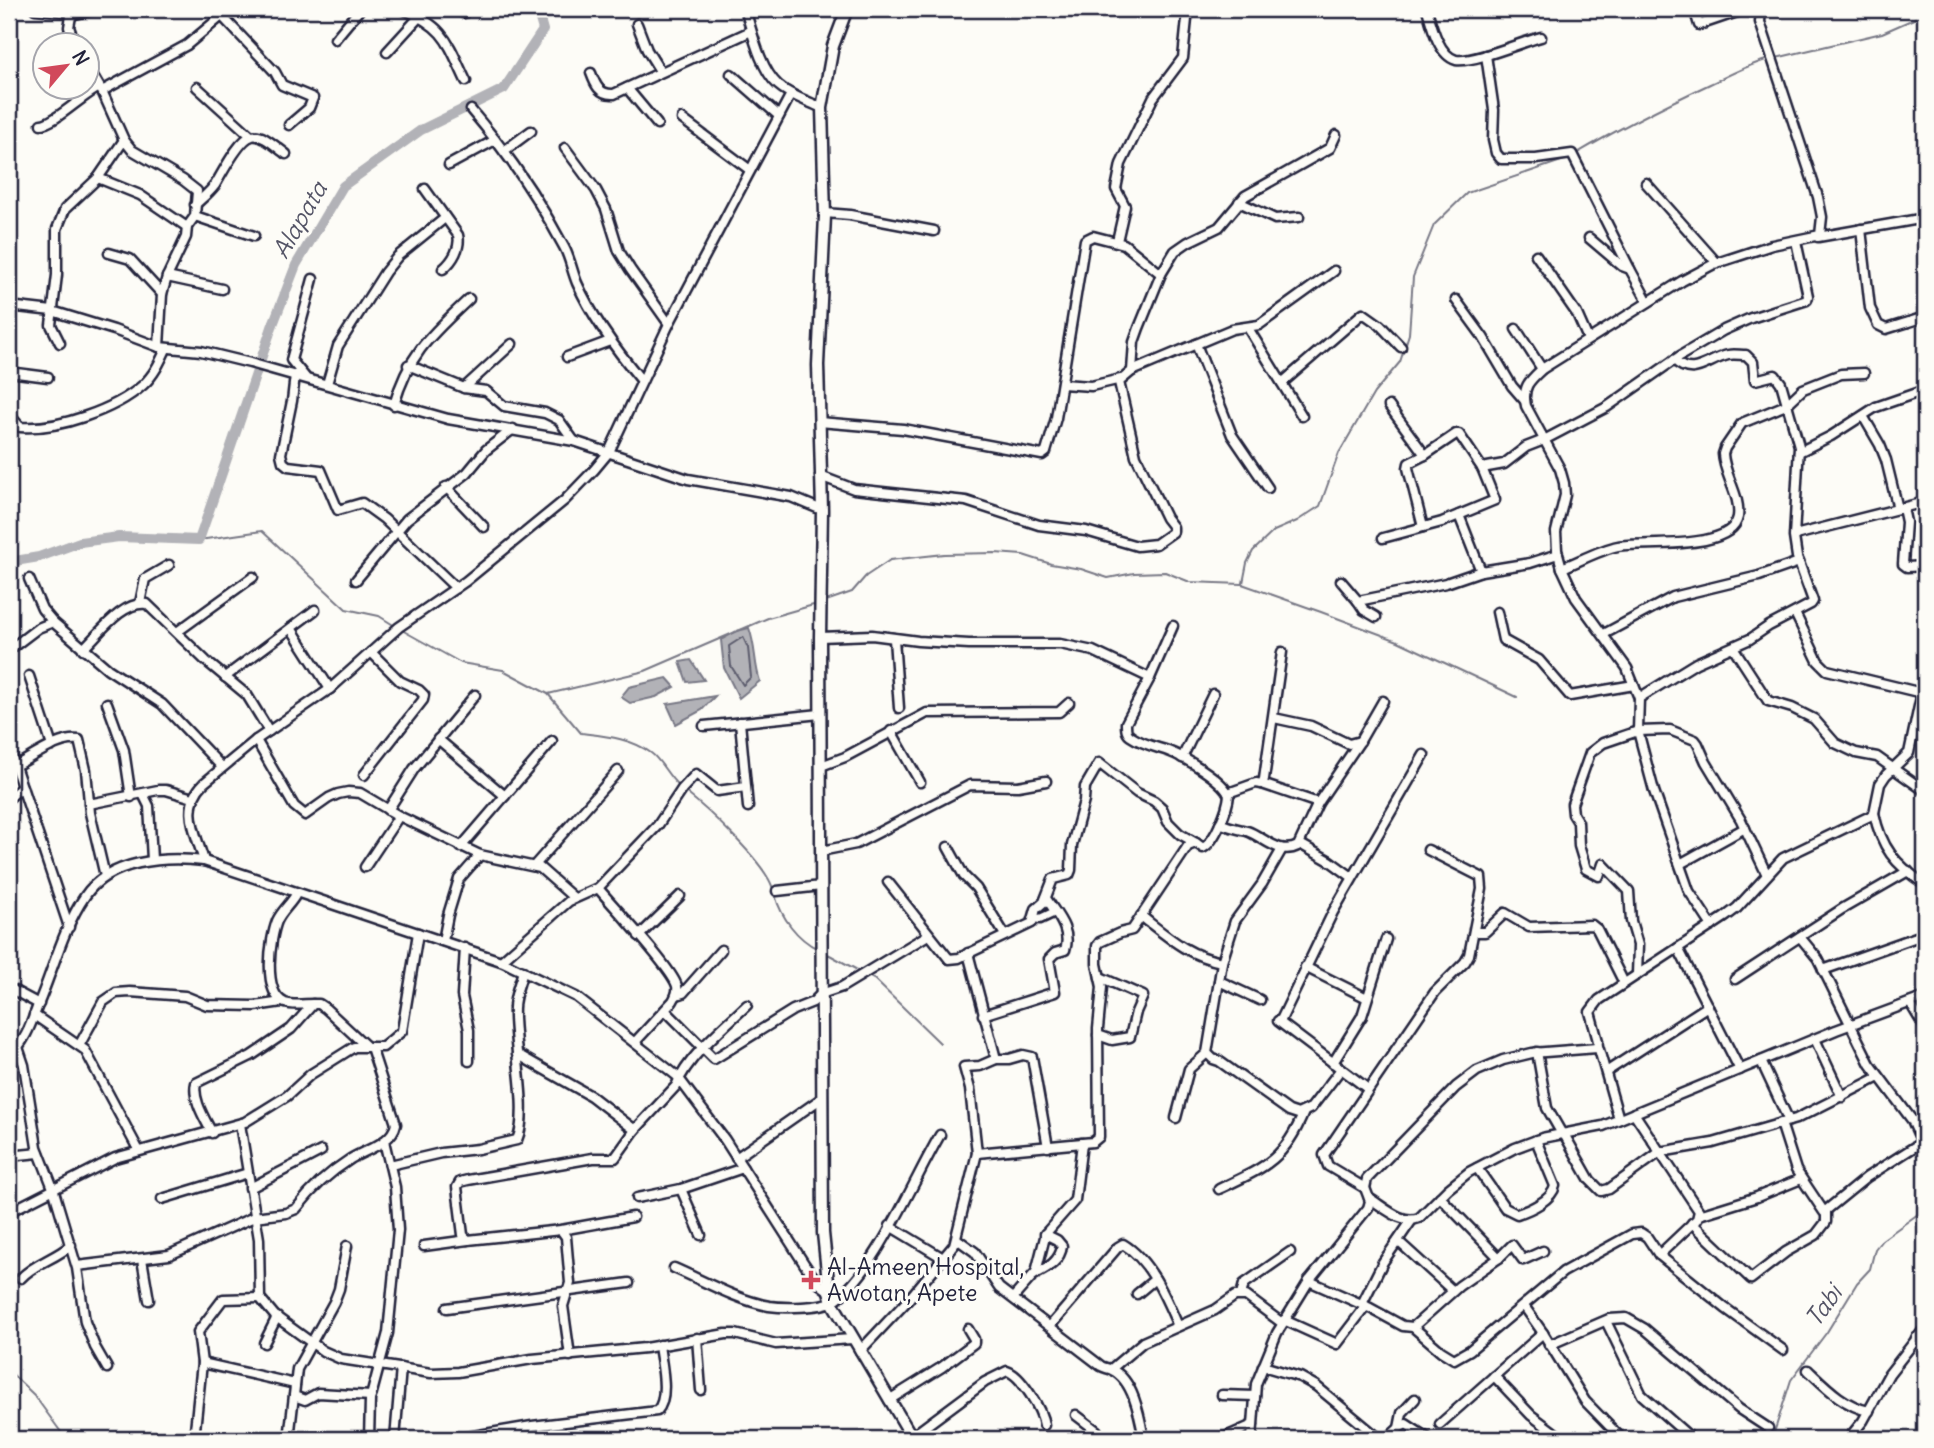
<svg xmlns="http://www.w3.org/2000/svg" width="1934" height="1448" font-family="Delius,sans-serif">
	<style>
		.water { fill: #b2b2b7; stroke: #787885; stroke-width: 2 }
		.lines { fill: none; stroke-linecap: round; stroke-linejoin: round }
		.shore { stroke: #5c5c6d; stroke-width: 2 }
		.stream { stroke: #787885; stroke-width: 2 }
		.river { stroke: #b2b2b7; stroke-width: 10 }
		.minor-casing { stroke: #22223b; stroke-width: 13 }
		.major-casing { stroke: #22223b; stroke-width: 15 }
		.minor { stroke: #fdfcf7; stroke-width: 8 }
		.major { stroke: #fdfcf7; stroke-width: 10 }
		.poi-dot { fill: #d1495b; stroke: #fdfcf7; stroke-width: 2.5 }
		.labels { text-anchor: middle; stroke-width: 6; stroke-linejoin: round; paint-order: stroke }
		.poi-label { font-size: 23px; fill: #22223b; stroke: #fdfcf7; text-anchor: start }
		.water-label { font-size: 24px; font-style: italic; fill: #545466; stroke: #fdfcf7 }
	</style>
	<rect width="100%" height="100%" fill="#fdfcf7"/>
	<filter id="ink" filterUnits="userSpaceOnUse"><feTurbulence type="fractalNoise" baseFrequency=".0143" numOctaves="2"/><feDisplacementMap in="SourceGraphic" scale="14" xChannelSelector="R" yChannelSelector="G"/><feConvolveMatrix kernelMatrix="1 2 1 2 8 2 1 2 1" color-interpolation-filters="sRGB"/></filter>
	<g filter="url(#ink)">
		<g class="water">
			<path d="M749,628C756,647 754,664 760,681L739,698L724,668L721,640L737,631Z"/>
			<polygon points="691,660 704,680 687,682 680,662"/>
			<polygon points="667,678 675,687 656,697 630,703 621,697 629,687"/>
			<polygon points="715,696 702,710 676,724 667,704"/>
		</g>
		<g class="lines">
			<polygon class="shore" points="743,637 748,648 751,677 743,685 731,666 729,646"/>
			<g class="stream">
				<polyline points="1776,58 1882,33 1925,14"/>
				<path d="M1574,155C1618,129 1663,106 1710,84C1730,75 1749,64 1770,59"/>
				<polyline points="199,540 262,531 346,609 379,616 395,626"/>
				<polyline points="1243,583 1247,563 1253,551 1274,531 1297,521 1320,506 1339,453 1374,393 1400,362 1409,334 1413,277 1434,225 1467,193 1570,158"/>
				<polyline points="826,601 852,592 866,576 890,560 944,554 995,553 1023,555 1051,564 1081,569 1108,578 1134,573 1165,572 1190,582 1242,584 1321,612 1398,641 1517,697"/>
				<path d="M400,629L461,663L503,670L548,694L581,733C605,736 631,738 651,753C661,760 668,777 680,787"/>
				<polyline points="548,694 645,671 768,618 817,604"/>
				<path d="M684,791C707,809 766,863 773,889"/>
				<path d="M775,895C781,917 797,939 818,949"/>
				<polyline points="826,953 861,972"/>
				<polyline points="866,975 875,980 940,1043"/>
				<polyline points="9,1371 34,1395 66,1439"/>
				<polyline points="1772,1439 1791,1380 1827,1332 1857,1283 1870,1269 1875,1249 1882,1240 1925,1209"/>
			</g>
			<polyline class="river" points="9,562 39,557 80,542 119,537 199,540 272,327 296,265 343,186 421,130 504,89 543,30 537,9"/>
			<defs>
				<g id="minor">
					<polyline points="35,9 68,12 71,15 98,9"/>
					<path d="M403,9C446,28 447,41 466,81"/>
					<polyline points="455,9 464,13"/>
					<path d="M745,9C752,31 760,69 778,85C790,96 808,101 822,108"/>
					<path d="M1427,9C1431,23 1438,55 1456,60C1473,63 1522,42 1541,37"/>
					<polyline points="1694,9 1699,25 1746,9"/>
					<polyline points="72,11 69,27 76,46"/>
					<polyline points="221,15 275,72 282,85 313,98 309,108 289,125"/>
					<polyline points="637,24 647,50 660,71"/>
					<polyline points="335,39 360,9"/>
					<polyline points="387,52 420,16"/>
					<polyline points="1486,55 1494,110 1493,140 1496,153 1501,159 1536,159 1572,154 1630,269"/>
					<path d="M591,73C595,84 599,95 614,94L751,31"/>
					<polyline points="731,74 779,116"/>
					<polyline points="197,87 251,136"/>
					<polyline points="627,88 657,124"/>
					<polyline points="102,91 187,45 230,9"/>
					<path d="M471,110C508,153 538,198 564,247C570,258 572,271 577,283C593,319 617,351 642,381"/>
					<polyline points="682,119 750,170"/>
					<path d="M41,124C54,124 84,94 98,88"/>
					<polyline points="565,148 596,190 606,209 619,251 630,269 669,324"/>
					<polyline points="504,151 531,131"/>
					<polyline points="449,165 495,140"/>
					<polyline points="98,178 140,195 187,227"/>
					<polyline points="1646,183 1717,263"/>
					<path d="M425,189L458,235C461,247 453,261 443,269"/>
					<polyline points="1239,202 1275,219 1299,217"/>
					<path d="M195,205C201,199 209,193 215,185C222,174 239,139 252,136C263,133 277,148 286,154"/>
					<polyline points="825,213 850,215 934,231"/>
					<polyline points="195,216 254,236"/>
					<polyline points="1861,229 1870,308 1878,325 1886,329 1925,317"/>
					<polyline points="1818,237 1925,218"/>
					<polyline points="1589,238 1622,266 1630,269 1648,302"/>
					<polyline points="1117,241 1125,206 1116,189 1121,164 1153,98 1183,58 1188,9"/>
					<polyline points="109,253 130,259 162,294"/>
					<polyline points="1536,255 1577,314 1588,339"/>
					<polyline points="167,277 222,289"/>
					<polyline points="1456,300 1483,337 1512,386 1525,401"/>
					<polyline points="9,306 52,311 114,330 159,347 201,351 250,363 448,419 574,441 688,479 791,497 822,510"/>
					<polyline points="1248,328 1302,416"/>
					<polyline points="1516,329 1542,369"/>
					<polyline points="60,343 51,325 57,275 57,229 65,209 98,178 124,140"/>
					<polyline points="1196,344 1232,435 1268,488"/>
					<polyline points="567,357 610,341"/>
					<polyline points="408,365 464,388 486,391 504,406 545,413 559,420 574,441"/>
					<polyline points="1132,371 1232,329 1259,325 1334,271"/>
					<polyline points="9,372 48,377"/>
					<polyline points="295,375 292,401 281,454 283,462 288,466 321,470 338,510 362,503 384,519 456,588"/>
					<polyline points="305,377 291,360 313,279"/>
					<polyline points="1282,383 1363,313 1380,325 1401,347"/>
					<polyline points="327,384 338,346 385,272 398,256 445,218"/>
					<polyline points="1062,384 1091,386 1121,379"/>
					<polyline points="464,388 512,344"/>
					<path d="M394,405C409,353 431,335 469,299"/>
					<path d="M9,410L13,419L20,427C57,430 115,410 143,385C154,375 160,362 166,349L159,347L162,294L167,277L186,237L187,227L195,216L197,191L183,180L132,150L124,140L102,91L88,67"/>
					<polyline points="1863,416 1880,445 1886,460 1898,509"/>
					<polyline points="819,422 903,429 1042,455 1046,452 1056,418 1085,240 1093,236 1124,244 1161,274"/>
					<polyline points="1799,452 1831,436 1876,407 1925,390"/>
					<polyline points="1482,468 1504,464 1526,447 1544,440 1607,407 1680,356 1724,330 1751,318 1807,300 1808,296 1796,241"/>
					<polyline points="820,476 854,489 966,501 1039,525 1086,531 1137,546 1156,544 1173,532 1173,527 1166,518 1136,456 1119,382 1132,371 1134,342 1139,328 1161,274 1175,251 1188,242 1219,227 1245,196 1330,148 1336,135"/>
					<polyline points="446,487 484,527"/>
					<polyline points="1903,508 1906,522 1903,564 1907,567 1925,566"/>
					<polyline points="1459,515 1481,571"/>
					<polyline points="1423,527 1408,468 1409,463 1425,455"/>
					<polyline points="1795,535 1925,502"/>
					<polyline points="1383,538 1442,522 1495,500 1482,468 1459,434 1456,434 1425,455 1389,406"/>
					<path d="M1562,568C1580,561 1599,550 1618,546C1643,541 1731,552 1738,517C1741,496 1724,475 1723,454L1725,448L1742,423L1786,405L1803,389L1841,374L1864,373"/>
					<polyline points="29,579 42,609 53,622"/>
					<polyline points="356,580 407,519 467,473 486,450 513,429"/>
					<polyline points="1341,581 1358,601"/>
					<polyline points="140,603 145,579 169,565"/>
					<polyline points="1497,612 1503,640 1539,660 1570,696 1634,685"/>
					<polyline points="1795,613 1818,661 1827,670 1922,693"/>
					<polyline points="1376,617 1364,610 1358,601 1446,583 1481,571 1530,563 1558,554"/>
					<polyline points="291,628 330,689"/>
					<polyline points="177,632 253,577"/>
					<polyline points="1604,634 1673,597 1759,576 1799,562"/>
					<path d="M820,637L872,635L918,641L969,644H1060L1093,651L1150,678L1126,723C1126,729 1126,734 1132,737C1142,744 1156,747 1168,751C1184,757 1222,779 1229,795C1228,808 1215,842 1203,848L1196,843L1188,846L1132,930L1120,933L1100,942L1097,946V964L1102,987L1098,1029L1099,1137L1093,1142L977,1153L954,1245L908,1300L860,1351"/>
					<polyline points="894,639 899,708"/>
					<polyline points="1733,647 1768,701 1792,708 1814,719 1835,743 1856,753 1877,757 1925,791"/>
					<path d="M83,649C99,634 123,600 147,604L206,661L247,695L269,731"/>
					<polyline points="9,650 38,628 53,622 108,669 162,704 222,767"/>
					<polyline points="29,676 52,746"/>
					<polyline points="225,677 315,610"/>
					<polyline points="1150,678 1173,626"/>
					<path d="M1639,698L1696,663L1750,639L1769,626L1811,604L1813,601L1797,557L1794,537L1799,446L1781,383L1775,375L1755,380L1753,362L1746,355C1740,355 1733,354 1728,355C1707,360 1693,379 1674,360"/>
					<polyline points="107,703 124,750 131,797"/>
					<polyline points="1274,718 1311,726 1349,744 1360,741"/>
					<polyline points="740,722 748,807"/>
					<polyline points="704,726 820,714"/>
					<polyline points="891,731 920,782"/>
					<polyline points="438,739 505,796"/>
					<polyline points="256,740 294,806 305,815 329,798 338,794 348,792 360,793 399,816 480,855 540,868 574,898"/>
					<polyline points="9,748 69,927"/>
					<polyline points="1182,758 1213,694"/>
					<path d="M15,766C33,757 59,737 79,740L86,770L90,813L105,876"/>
					<polyline points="821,766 845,757 927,713 1059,712 1069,703"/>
					<polyline points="364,775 423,700 424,695 419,690 400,681 371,652"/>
					<polyline points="1262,784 1318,803"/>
					<polyline points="1228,793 1256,783 1262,784 1264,779 1282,652"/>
					<polyline points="143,794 149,806 152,860"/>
					<polyline points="9,798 22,787"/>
					<polyline points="89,804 158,790 166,790 193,798"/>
					<polyline points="388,810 414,769 475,695"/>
					<path d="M1874,813C1881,847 1895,865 1925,884"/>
					<path d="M1220,823C1230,828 1236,828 1247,831C1264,837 1279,856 1298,846L1318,803L1360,741L1383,701"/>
					<polyline points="1300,844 1330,861 1352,877"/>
					<polyline points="461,847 552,741"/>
					<polyline points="948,847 964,876 976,888 1005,935"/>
					<polyline points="821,851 856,844 970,785 1018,786 1046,781"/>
					<path d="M204,861C196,833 180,807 204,783L256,740L330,689L399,627L466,581L565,500L594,470L609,452L669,324L791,94"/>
					<polyline points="1680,864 1745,828"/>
					<polyline points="534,866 618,771"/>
					<polyline points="365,867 399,816"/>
					<polyline points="888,882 949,959 959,958 1032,923 1036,909 1044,902 1053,879 1069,875 1071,870 1072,845 1084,801 1085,787 1099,763 1137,793 1154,801 1162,808 1168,822 1180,834 1196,843"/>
					<path d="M598,888C613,906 672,968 677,986C678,991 676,996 673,1001L636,1041"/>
					<polyline points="777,891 821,886"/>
					<path d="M296,894C291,904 282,910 277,921C270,939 262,993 285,1003C293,1006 304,1004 313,1004"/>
					<path d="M1141,916C1168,937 1188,956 1222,962"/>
					<polyline points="1034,918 1040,919 1055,912"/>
					<path d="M1712,926L1689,891L1654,791L1638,731L1639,698L1627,668L1576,598L1562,568L1557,550L1556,532L1565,495L1564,483L1560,469L1526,406C1522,387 1529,381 1542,369L1682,281L1714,264L1772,245L1820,235L1822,217L1818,197L1760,22L1761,9"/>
					<polyline points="1475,932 1485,932 1505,913 1529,927 1592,925 1597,929 1624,983"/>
					<polyline points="639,936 680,896"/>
					<polyline points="1800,937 1818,959 1870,1064 1912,1120 1925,1150"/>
					<polyline points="443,941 448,915 459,879 480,855"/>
					<polyline points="465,948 462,996 469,1030 469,1061"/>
					<polyline points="1678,948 1740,1070"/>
					<polyline points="968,953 996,1059"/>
					<polyline points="501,961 569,901 598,888 658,825 682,789 696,774 717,791 746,787"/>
					<polyline points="1305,967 1367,998"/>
					<polyline points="1823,970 1925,934"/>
					<polyline points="1637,975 1638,945 1631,921 1629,891 1603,864 1599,876 1586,869 1579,846 1578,822 1573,814 1572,804 1590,753 1603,743 1638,731 1670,730 1695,740 1698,744 1706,762 1741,820 1767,875"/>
					<polyline points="1735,979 1842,909 1908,871"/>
					<polyline points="1219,981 1207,1053 1213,1059 1219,1061 1289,1111 1298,1114 1311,1108 1341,1069"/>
					<polyline points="9,988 39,1004"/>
					<polyline points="677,995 683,993 721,950"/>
					<polyline points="1260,1000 1219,981 1222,962 1235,921 1262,884 1282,849"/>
					<polyline points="1910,1003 1925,1028"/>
					<polyline points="665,1010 714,1059 793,1010 813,1002 821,994 842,987 928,935"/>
					<polyline points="34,1015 85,1050 139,1151"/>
					<path d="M983,1015L1055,992L1049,959L1055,953L1065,950C1072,930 1056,914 1046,898"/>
					<polyline points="1278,1021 1368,1089"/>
					<polyline points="1280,1022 1333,912 1424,755"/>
					<polyline points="1098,1035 1112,1040 1130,1037 1136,1012 1143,996 1100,977"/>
					<polyline points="1815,1039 1842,1097"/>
					<polyline points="80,1044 103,1002 116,993 130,992 185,996 207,1005 255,1006 282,1002"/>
					<polyline points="1598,1046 1619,1119"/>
					<polyline points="18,1047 24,1065 37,1147 53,1188 77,1268 85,1322 95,1347 107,1368"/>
					<polyline points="1537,1052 1547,1108 1562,1134"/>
					<polyline points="517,1054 591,1096 635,1130"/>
					<path d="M9,1056C25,1043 31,1024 38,1005C53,970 63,928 85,896C109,860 165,856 204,861L501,961L576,997L677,1076L725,1140L805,1265L817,1282L829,1291"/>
					<polyline points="1761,1061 1789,1121"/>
					<polyline points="1333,1063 1362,1016 1386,939"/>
					<polyline points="1606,1072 1708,1006"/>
					<polyline points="1176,1118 1189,1069 1207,1053"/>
					<polyline points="1781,1123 1796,1170 1824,1212 1867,1177 1922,1142"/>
					<polyline points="240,1124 259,1239 260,1298 275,1316 323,1351 341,1359 431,1373 458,1372 532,1359 645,1348 726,1334 735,1334 776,1344 852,1339"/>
					<path d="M212,1133C205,1119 192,1099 196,1083L251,1056L291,1029L313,1004H319L325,1008L366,1046"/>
					<polyline points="1564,1134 1590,1180 1601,1191 1609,1189 1660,1152 1713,1143 1796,1119 1879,1077"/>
					<polyline points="977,1153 970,1089 964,1067 980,1066 996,1059 1009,1059 1023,1055 1032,1057 1048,1147"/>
					<polyline points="9,1156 39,1153"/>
					<polyline points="736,1158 822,1098"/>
					<path d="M390,1165L441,1153L478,1149L517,1140C530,1112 512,1041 514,1008C514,995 520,983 523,971"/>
					<path d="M1477,1168L1505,1208L1517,1214C1530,1210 1552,1200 1555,1186L1536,1140"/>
					<polyline points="250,1188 321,1151"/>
					<polyline points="1365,1188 1328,1166 1324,1155 1435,992 1465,962 1469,955 1482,889 1481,877 1428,850"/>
					<polyline points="681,1189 701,1235"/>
					<path d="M1219,1189C1263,1168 1284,1161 1304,1112"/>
					<polyline points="1440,1197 1499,1258 1512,1245 1523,1260 1543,1251"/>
					<polyline points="637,1198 681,1189 743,1168"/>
					<path d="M1369,1198C1384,1207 1402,1225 1419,1218L1448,1189L1469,1172L1515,1148L1542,1138L1603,1126L1836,1030L1925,997"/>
					<polyline points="162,1199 248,1173"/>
					<polyline points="9,1212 115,1158 245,1122 287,1096 311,1074 354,1047 383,1047 402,1031 418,933"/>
					<polyline points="1699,1215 1757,1197 1801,1179"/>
					<path d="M633,1217L561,1230L468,1240L463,1235L457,1187L460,1182L468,1180L593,1158H615L635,1130L676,1086C688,1056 724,1027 747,1005"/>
					<polyline points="1692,1223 1751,1279 1786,1252 1816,1235 1826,1222 1826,1211"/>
					<polyline points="890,1226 943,1258"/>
					<polyline points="561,1230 566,1237 570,1283 563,1306 570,1356"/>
					<path d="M957,1239L975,1252L999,1288L1101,1366C1104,1368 1108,1368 1112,1370C1134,1380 1140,1418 1144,1439"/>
					<polyline points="1398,1241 1453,1291"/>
					<polyline points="424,1246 468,1240"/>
					<polyline points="1659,1255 1725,1308 1783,1350"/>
					<polyline points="142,1259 149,1300"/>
					<path d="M77,1266L169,1255L254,1217L286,1213L296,1209C310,1191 330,1172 349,1160C364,1150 392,1144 396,1124L371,1047"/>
					<path d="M674,1268C704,1281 737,1300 769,1306C784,1308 820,1308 833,1301C873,1278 915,1177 940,1135"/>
					<path d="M1034,1275C1047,1268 1060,1262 1062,1246L1057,1240L1045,1234"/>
					<path d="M21,1278C35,1263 55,1259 71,1245"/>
					<polyline points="1309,1281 1370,1308 1403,1326 1413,1327 1441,1351 1454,1359 1470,1350 1563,1272 1632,1234 1641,1233 1647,1237 1659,1255 1697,1219 1699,1211 1634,1113"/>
					<polyline points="1137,1294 1155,1279"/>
					<polyline points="1241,1295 1244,1284 1290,1252"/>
					<polyline points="1013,1298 1036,1272 1046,1233 1075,1200 1082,1143"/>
					<polyline points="1362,1304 1383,1262 1412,1220"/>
					<polyline points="1524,1306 1543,1333 1585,1401 1622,1439"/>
					<polyline points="447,1308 629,1283"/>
					<polyline points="1284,1320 1337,1344 1366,1306"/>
					<polyline points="1606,1321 1642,1395 1692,1439"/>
					<path d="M1050,1326L1118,1247L1123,1244C1150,1260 1166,1298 1178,1326"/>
					<polyline points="1413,1327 1459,1286 1499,1258"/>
					<polyline points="697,1338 701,1390"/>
					<polyline points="1916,1338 1925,1344"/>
					<polyline points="264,1343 277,1317"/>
					<polyline points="1549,1345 1609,1319 1626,1318 1645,1329 1739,1409 1768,1428"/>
					<polyline points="202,1363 295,1384"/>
					<polyline points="1263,1366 1300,1377 1316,1386 1380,1439"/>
					<polyline points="1111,1369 1143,1342 1215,1310 1235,1296 1246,1296 1282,1323"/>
					<path d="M1808,1370C1826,1387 1844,1406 1869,1411"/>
					<polyline points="1494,1376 1531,1415 1563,1439"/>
					<polyline points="1222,1395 1255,1396"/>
					<polyline points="294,1396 305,1400 318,1393 371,1396"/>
					<polyline points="889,1400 942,1367 974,1343 974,1339 968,1329"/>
					<polyline points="1076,1415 1097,1431 1098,1439"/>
					<polyline points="1440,1424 1543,1333"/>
					<polyline points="1399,1428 1402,1413 1415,1399"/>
					<path d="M911,1437L985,1382L1007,1371C1021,1375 1042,1410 1044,1425"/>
					<polyline points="194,1439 202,1363 198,1332 223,1299 260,1298"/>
					<polyline points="289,1439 297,1369 334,1302 339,1289 347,1246"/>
					<polyline points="369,1439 370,1400 388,1333 398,1230 395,1187 384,1141"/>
					<polyline points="395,1439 401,1368"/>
					<path d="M455,1439L532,1426L657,1411C670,1397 661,1363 659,1345"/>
					<polyline points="1221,1439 1253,1425"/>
					<polyline points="1252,1439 1256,1384 1277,1333 1309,1281 1368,1208 1370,1201 1365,1188 1367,1179 1456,1087 1477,1071 1503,1060 1532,1053 1597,1048 1598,1041 1590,1012 1599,1000 1725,917 1737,908 1783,858 1870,816 1874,813 1880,784 1886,775 1909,753 1925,678"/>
					<polyline points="1387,1439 1399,1428 1406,1424 1429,1439"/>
					<polyline points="1848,1439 1863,1421 1889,1374 1925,1328"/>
					<polyline points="1922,1439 1925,1434"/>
				</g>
				<polyline id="major" points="847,9 833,46 822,108 825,216 818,365 822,510 820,637 823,1233 829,1291 832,1302 913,1439"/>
			</defs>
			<use href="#minor" class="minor-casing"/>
			<use href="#major" class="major-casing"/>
			<use href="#minor" class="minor"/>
			<use href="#major" class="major"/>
		</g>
	</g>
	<path class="poi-dot" d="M807.5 1269.5h7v7h7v7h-7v7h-7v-7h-7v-7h7z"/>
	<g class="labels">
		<g class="poi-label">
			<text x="827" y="1275">Al-Ameen Hospital,<tspan x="827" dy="26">Awotan, Apete</tspan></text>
		</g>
		<g class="water-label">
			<text transform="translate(300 220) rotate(-60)" y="8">Alapata</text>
			<text transform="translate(1824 1306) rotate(-54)" y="8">Tabi</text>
		</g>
	</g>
	<rect width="1934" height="1448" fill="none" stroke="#fdfcf7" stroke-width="35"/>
	<rect x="18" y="18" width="1899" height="1413" fill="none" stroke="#22223b" stroke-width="2.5" filter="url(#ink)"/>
	<g transform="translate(66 66) rotate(61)"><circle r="33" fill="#fdfcf7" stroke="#a5a5ac" stroke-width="2"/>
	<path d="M0-5L12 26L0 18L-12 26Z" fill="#d1495b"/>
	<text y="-10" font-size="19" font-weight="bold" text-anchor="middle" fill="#22223b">N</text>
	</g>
</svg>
